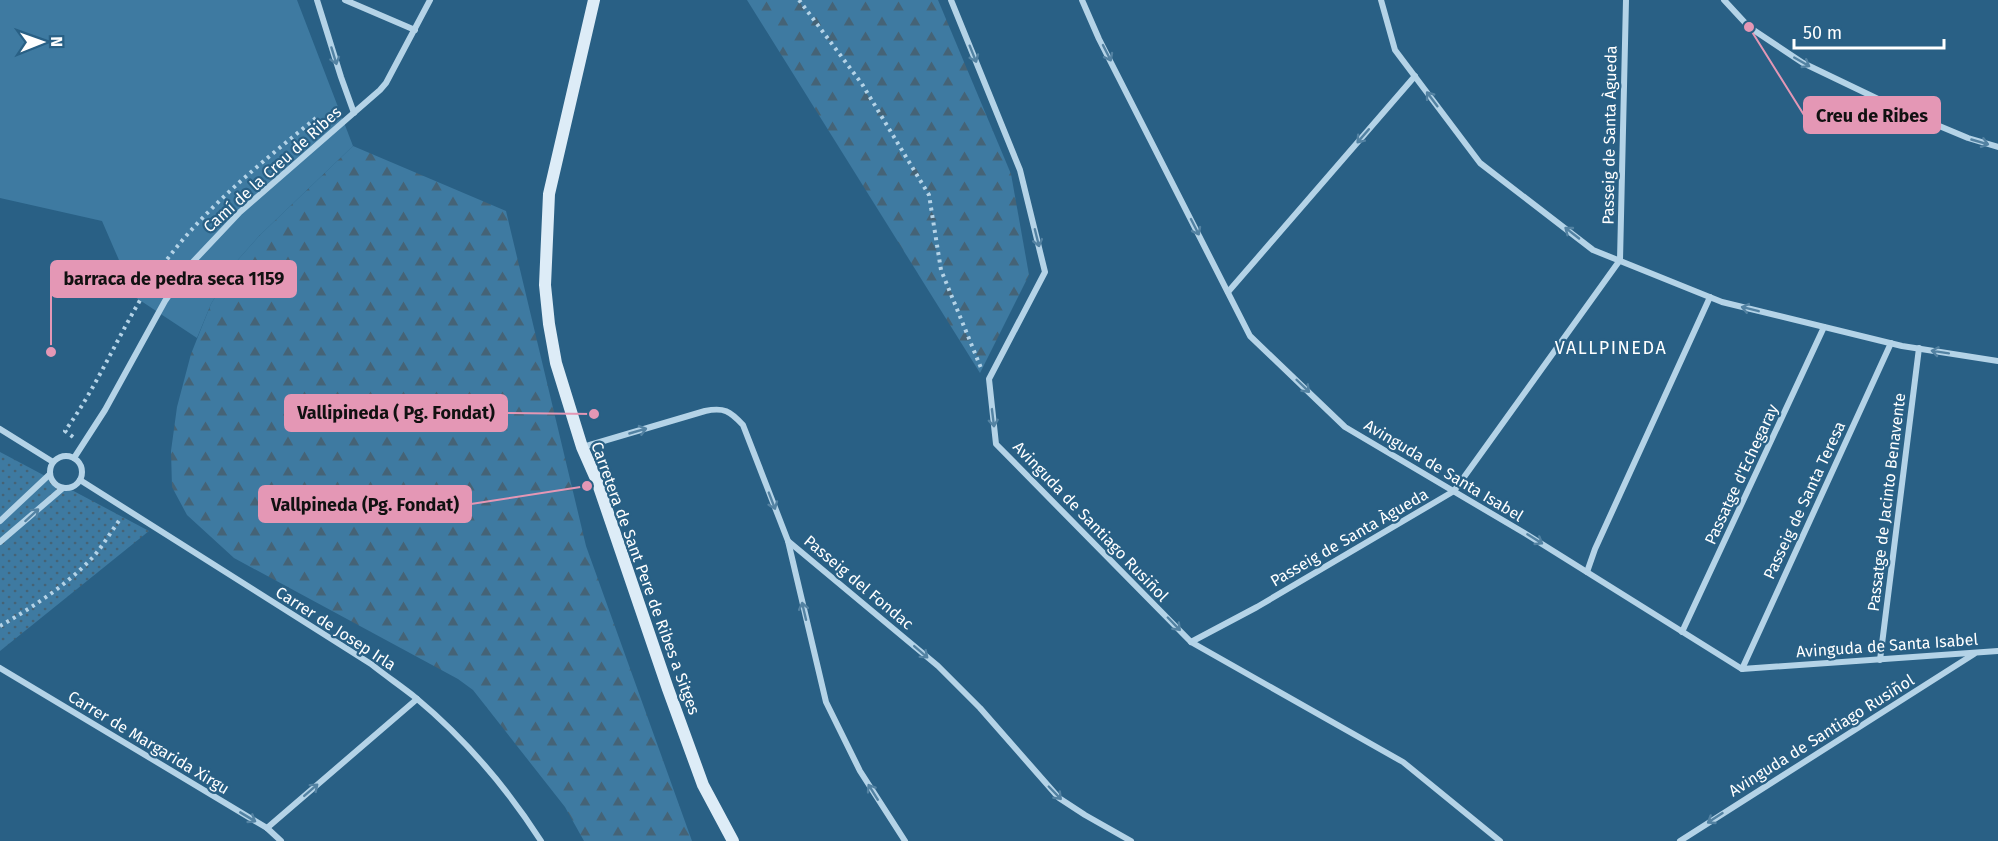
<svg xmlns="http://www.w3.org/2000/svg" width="1998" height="841" font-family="'Fira Sans',sans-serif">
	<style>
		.green { fill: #3e7aa1 }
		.forest { fill: url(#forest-firs) }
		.park { fill: url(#park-dots) }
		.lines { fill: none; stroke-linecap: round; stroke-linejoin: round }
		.path { stroke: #b4d3e7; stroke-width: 4; stroke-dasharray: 3 4.5; stroke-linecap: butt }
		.street { stroke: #b4d3e7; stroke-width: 6 }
		.secondary { stroke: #ddecf7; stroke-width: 12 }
		.oneway { stroke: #5382a2 }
		.labels { text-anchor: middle; stroke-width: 4.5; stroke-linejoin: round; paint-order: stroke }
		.street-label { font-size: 16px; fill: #fff; stroke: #296085 }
		.neighbourhood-label { font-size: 18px; letter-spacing: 1.5px; fill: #fff; stroke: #296085 }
		.leader { fill: none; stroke: #e497b5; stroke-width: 2 }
		.callout-dot { fill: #e497b5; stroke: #296085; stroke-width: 2 }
		.callout { fill: #e497b5; stroke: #e497b5; stroke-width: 2 }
		.callout-label { font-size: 18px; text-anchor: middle; font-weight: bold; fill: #111 }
	</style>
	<defs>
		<pattern id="forest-firs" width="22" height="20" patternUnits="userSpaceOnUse" patternTransform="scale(1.5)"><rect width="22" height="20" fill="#3e7aa1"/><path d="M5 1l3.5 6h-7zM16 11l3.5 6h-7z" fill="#456376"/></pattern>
		<pattern id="park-dots" width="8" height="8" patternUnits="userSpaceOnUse" patternTransform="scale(1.5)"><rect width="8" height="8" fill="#3e7aa1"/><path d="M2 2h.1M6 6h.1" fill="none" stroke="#456376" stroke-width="1.8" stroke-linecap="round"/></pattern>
	</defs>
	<rect width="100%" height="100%" fill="#296085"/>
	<polygon class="green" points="0,0 297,0 353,146 259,236 236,262 211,304 197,338 135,297 102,221 0,198"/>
	<g class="forest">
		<polygon points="747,0 938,0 1011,174 1029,275 980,373"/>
		<polygon points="353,146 506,211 586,546 692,841 584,841 565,807 473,690 458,679 234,558 187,515 172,487 171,451 177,407 191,354 211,304 236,262 259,236"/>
	</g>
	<polygon class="park" points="0,452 149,531 0,651"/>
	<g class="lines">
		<g class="path">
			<polyline points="799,0 862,84 929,195 941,270 981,368"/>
			<path d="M73,437L65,431C99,384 120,330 152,281C194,216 256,167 316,118L321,125"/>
			<path d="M0,626C33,607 67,585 94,556C104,544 112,530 121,518"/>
		</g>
		<g class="street">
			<polyline points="317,0 341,77 354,113"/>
			<polyline points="345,0 415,30"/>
			<polyline points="951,0 1020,170 1045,272 989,379 996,444 1191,642 1403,762 1500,841"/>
			<polyline points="1082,0 1099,39 1250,336 1345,427 1526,534 1742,669 1998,651"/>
			<polyline points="1381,0 1395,50 1480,163 1593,250 1722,302 1902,346 1998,361"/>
			<polyline points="1724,0 1749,27 1803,63 1901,110 1968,138 1998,147"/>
			<polyline points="1228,292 1415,76"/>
			<polyline points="0,429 53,462"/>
			<path d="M583,447L705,411C724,407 730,411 743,425L788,541L938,666L980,708L1059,798L1085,815L1131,841"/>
			<circle cx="66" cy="472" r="16"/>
			<polyline points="74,458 105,410 165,301 189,266 240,212 380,90 386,83 430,0"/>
			<path d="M80,480L371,664C386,676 401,686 416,698C464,738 507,788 541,841"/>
			<polyline points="0,521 50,474"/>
			<polyline points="788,541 826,702 860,771 905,841"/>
			<polyline points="0,542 63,488"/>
			<polyline points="1587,572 1595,549 1710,297"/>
			<polyline points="1682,632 1824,327"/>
			<polyline points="1191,642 1257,607 1454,491 1620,260 1626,0"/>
			<polyline points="1880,660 1919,348"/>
			<polyline points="0,668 267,828 281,841"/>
			<polyline points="1742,669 1891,343"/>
			<polyline points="267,828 417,699"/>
			<polyline points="1680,841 1974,654"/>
		</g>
		<polyline class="secondary" points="594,0 549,194 545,285 549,324 556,363 582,447 597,481 668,689 703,785 733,841"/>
	</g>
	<defs><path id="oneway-shaft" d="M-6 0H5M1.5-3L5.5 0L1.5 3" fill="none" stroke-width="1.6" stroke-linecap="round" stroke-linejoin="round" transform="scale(1.5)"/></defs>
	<g class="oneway">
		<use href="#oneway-shaft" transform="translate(1107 53) rotate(63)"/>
		<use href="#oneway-shaft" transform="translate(973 54) rotate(68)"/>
		<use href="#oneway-shaft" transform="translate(334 56) rotate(73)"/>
		<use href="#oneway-shaft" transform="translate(1802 62) rotate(30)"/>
		<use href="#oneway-shaft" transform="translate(1432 99) rotate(-127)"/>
		<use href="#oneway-shaft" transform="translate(1363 136) rotate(131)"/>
		<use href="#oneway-shaft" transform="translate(1980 142) rotate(16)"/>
		<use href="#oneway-shaft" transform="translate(1195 227) rotate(63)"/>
		<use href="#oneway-shaft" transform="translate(1572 233) rotate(-142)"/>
		<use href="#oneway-shaft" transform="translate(1037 238) rotate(76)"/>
		<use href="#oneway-shaft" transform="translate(1750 309) rotate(-166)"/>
		<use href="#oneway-shaft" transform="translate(1940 352) rotate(-171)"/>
		<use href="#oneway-shaft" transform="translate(1303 386) rotate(44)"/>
		<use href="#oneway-shaft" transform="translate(993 418) rotate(83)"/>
		<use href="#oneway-shaft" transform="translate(638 431) rotate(-16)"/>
		<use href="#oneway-shaft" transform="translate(772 501) rotate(69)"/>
		<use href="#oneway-shaft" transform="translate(32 515) rotate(-42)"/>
		<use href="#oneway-shaft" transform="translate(1535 539) rotate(32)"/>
		<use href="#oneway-shaft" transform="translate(804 611) rotate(-103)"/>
		<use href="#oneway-shaft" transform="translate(1174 624) rotate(46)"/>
		<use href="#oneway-shaft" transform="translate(921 652) rotate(41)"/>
		<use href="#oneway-shaft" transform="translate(311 790) rotate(-41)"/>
		<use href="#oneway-shaft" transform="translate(873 792) rotate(-122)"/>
		<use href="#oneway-shaft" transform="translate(1055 793) rotate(46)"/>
		<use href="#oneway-shaft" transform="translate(248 817) rotate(31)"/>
		<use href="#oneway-shaft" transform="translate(1715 818) rotate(147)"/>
	</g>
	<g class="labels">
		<g class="street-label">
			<text transform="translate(1609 135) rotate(-89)" y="6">Passeig de Santa Àgueda</text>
			<text transform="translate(272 169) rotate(-42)" y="6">Camí de la Creu de Ribes</text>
			<text transform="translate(1444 470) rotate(31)" y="6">Avinguda de Santa Isabel</text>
			<text transform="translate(1741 474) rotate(-65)" y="6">Passatge d'Echegaray</text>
			<text transform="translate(1804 500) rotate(-65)" y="6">Passeig de Santa Teresa</text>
			<text transform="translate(1886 502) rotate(-83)" y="6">Passatge de Jacinto Benavente</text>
			<text transform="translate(1091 521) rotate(46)" y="6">Avinguda de Santiago Rusiñol</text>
			<text transform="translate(1349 537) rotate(-30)" y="6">Passeig de Santa Àgueda</text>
			<text transform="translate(646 578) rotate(70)" y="6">Carretera de Sant Pere de Ribes a Sitges</text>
			<text transform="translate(859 582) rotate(40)" y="6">Passeig del Fondac</text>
			<text transform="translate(336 628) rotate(33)" y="6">Carrer de Josep Irla</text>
			<text transform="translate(1887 645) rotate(-4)" y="6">Avinguda de Santa Isabel</text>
			<text transform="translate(1821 735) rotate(-32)" y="6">Avinguda de Santiago Rusiñol</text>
			<text transform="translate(149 742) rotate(31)" y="6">Carrer de Margarida Xirgu</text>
		</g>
		<g class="neighbourhood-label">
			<text x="1611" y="354">VALLPINEDA</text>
		</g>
	</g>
	<path class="leader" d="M1749 27L1804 115M51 352L51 279M594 414L507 413M587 486L471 504"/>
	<g class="callout-dot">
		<circle cx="1749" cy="27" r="6"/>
		<circle cx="51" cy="352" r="6"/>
		<circle cx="594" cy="414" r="6"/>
		<circle cx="587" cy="486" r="6"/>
	</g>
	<g class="callout">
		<rect x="1804" y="97" width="136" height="36" rx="6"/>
		<rect x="51" y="261" width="245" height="36" rx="6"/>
		<rect x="285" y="395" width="222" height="36" rx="6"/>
		<rect x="259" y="486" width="212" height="36" rx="6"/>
	</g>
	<g class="callout-label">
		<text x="1872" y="122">Creu de Ribes</text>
		<text x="174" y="285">barraca de pedra seca 1159</text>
		<text x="396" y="419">Vallipineda ( Pg. Fondat)</text>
		<text x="365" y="511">Vallpineda (Pg. Fondat)</text>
	</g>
	<g transform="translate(42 42) rotate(89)" stroke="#296085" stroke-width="4.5" paint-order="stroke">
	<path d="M0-4.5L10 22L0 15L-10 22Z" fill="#ffffff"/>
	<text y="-9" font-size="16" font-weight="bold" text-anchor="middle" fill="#ffffff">N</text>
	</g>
	<path d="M1794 39v9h150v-9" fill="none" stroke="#ffffff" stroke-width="3"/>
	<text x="1803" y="39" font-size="18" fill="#ffffff" stroke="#296085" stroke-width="4.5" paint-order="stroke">50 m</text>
</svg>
